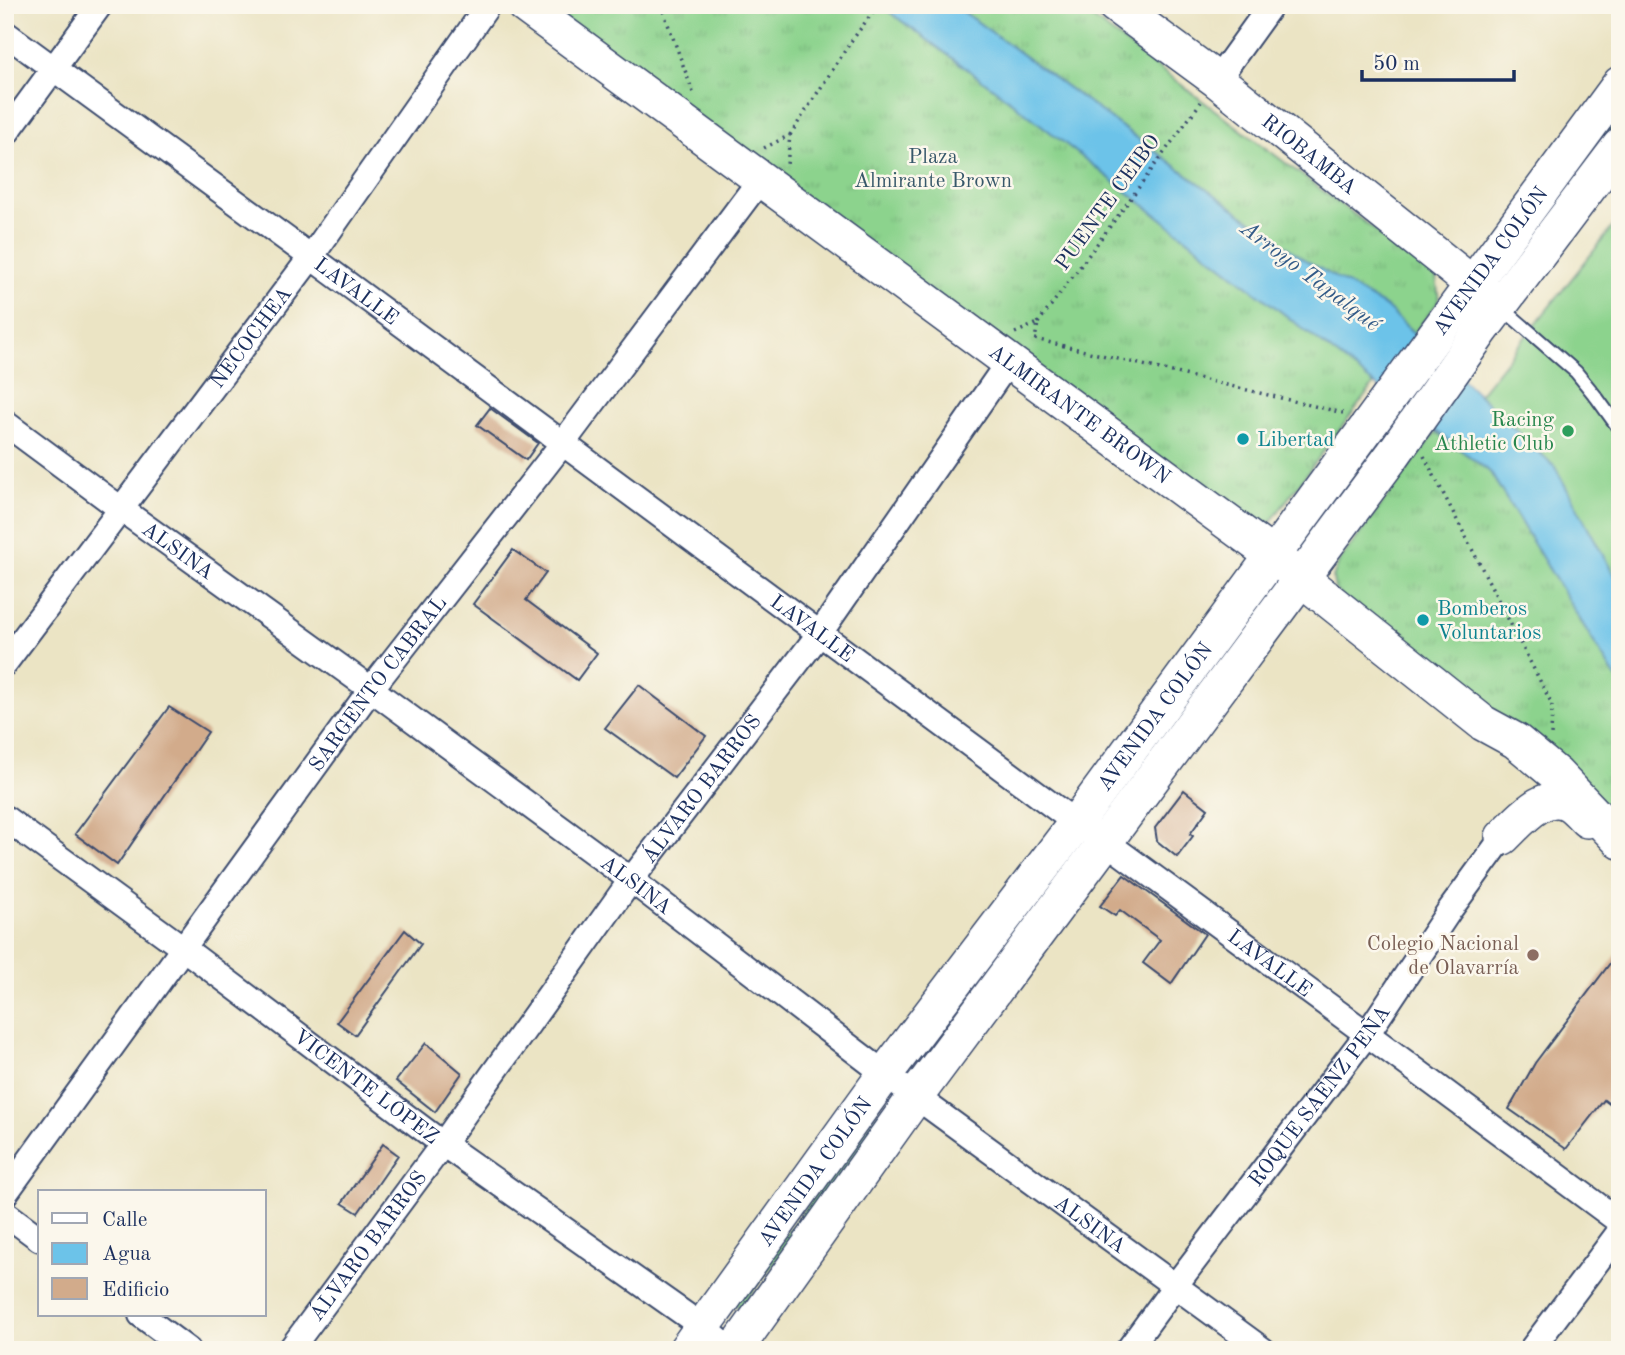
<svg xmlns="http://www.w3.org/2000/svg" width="1625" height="1355" font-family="'Old Standard TT',serif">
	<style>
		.grass { fill: url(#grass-tufts); stroke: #548176; stroke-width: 2 }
		.garden { fill: #8cd38d; stroke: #548176; stroke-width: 2 }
		.water { fill: #6cc3e9; stroke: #4479a4; stroke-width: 2 }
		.building { fill: #d2ab8b }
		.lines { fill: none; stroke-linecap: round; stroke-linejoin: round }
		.lane-casing { stroke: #3a4a6d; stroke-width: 16 }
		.street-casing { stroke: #3a4a6d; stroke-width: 28 }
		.secondary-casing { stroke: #3a4a6d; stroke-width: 38 }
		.path { stroke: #3a4a6d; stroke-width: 3.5; stroke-dasharray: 2 5; stroke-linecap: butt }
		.lane { stroke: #fff; stroke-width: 12 }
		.street { stroke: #fff; stroke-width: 24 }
		.secondary { stroke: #fff; stroke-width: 35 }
		.leisure-dot { fill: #2e9e5b; stroke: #fbf7ec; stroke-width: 2.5 }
		.culture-dot { fill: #0f9aa8; stroke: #fbf7ec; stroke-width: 2.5 }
		.education-dot { fill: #8d6e63; stroke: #fbf7ec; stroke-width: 2.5 }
		.labels { text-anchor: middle; stroke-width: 5; stroke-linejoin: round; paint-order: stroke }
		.street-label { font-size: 21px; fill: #1b2f5e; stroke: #fbf7ec }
		.park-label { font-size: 21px; fill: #37586a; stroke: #fbf7ec }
		.leisure-label { font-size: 21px; fill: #27864d; stroke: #fbf7ec; text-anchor: end }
		.culture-label { font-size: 21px; fill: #0d838f; stroke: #fbf7ec; text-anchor: start }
		.education-label { font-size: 21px; fill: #785e54; stroke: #fbf7ec; text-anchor: end }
		.water-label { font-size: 23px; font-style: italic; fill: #335b88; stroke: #fbf7ec }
	</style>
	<defs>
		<pattern id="grass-tufts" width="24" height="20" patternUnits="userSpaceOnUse" patternTransform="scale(1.75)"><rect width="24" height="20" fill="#8cd38d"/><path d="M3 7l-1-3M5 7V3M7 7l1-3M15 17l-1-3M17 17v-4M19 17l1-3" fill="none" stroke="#78b57c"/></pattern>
	</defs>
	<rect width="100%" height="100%" fill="#fbf7ec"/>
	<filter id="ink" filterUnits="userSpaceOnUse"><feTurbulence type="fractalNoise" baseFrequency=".0143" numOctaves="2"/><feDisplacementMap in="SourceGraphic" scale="14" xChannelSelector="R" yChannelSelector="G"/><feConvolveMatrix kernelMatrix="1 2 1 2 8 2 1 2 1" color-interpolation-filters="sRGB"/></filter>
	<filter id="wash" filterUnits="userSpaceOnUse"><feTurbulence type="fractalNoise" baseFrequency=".00686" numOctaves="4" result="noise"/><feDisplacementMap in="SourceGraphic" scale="28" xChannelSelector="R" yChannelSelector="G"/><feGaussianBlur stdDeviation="1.57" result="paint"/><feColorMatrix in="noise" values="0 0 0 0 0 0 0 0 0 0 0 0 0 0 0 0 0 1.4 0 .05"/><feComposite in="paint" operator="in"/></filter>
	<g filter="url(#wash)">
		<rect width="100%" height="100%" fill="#ebe4c4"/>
		<g class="grass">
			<polygon points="541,5 880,5 1004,96 1374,384 1269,524 1247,525"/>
			<polygon points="954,5 1075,5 1436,276 1439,301 1414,333 1386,307 1302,258"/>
			<polygon points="1620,111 1620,123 1514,263 1508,259"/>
			<polygon points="1436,432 1490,472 1620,685 1620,824 1335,590 1333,578 1339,562"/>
			<polygon points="1068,855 1074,860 929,1052 924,1047"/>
			<polygon points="878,1112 884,1117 740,1308 734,1303"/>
		</g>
		<polygon class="garden" points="1620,218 1620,586 1555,467 1479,395"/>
		<polygon class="water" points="880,5 954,5 1302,258 1386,307 1555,467 1620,586 1620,685 1490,472 1374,384 1004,96"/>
		<g id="blocks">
			<g class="building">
				<polygon points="490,408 538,443 526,460 477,425"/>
				<polygon points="513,550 546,573 526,600 597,653 577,680 473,604"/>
				<polygon points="639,685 706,736 674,778 605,728"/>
				<polygon points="169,707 208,732 117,865 75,834"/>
				<polygon points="1184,790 1208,809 1190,834 1193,836 1177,857 1157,841 1155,828"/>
				<polygon points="1124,875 1205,934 1171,984 1143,963 1160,940 1120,910 1115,916 1100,906"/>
				<polygon points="405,930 421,944 355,1035 337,1022"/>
				<polygon points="1620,950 1620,1112 1604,1100 1566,1149 1509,1109 1535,1063"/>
				<polygon points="426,1043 462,1073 435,1112 396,1081"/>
				<polygon points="383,1144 398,1155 358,1213 342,1203"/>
			</g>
		</g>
	</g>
	<g filter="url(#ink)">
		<use href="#blocks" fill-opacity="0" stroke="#3a4a6d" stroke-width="2"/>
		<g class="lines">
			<defs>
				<polyline id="lane" points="1500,306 1576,372 1597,398 1620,430"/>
				<g id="street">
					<path id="s1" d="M5,33L311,257L1076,823L1106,842L1367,1034L1620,1222"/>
					<polyline points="1217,80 1271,5"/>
					<polyline points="5,135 100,5"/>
					<path id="s2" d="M5,423L121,509L371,689L631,880L885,1074L1263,1350"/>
					<path id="s3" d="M5,663L311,257L488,5"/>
					<path id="s4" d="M5,818L183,948L443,1144L703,1327L731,1350"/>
					<path id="s5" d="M5,1194L371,689L563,443L760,180"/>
					<polyline points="5,1213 40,1239"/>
					<polyline points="141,1315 188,1350"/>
					<path id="s6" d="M290,1350L443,1144L631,880L820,633L1009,361"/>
					<path id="s7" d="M1128,1350L1175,1286L1367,1034L1449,911L1503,837"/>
					<polyline points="1531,1350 1620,1231"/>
				</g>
				<g id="secondary">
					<path id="s8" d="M524,5L1272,555L1483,723L1516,741L1557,775L1620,841"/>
					<path id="s9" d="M1115,5L1217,80L1490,298"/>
					<path d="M1503,837C1519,822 1545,788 1570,804C1576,808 1582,815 1587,820"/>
					<path id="s10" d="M686,1350L885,1074L1076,823L1620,84"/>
					<polyline points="735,1350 916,1096 1392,456 1482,329 1620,146"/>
				</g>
			</defs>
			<use href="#lane" class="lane-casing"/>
			<use href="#street" class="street-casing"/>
			<use href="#secondary" class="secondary-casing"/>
			<g class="path">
				<polyline points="661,5 694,95"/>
				<polyline points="1075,5 1090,17"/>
				<polyline points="790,135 850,43 878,5"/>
				<polyline points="764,148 790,135 787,165"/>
				<polyline points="1038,323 1120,213 1201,102"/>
				<polyline points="1015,333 1038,323 1035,339"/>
				<polyline points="1035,339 1343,413"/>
				<polyline points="1424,456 1552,704 1551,736"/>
			</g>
			<use href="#lane" class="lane"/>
			<use href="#street" class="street"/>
			<use href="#secondary" class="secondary"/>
		</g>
	</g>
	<circle class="leisure-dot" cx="1568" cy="431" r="7"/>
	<g class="culture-dot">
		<circle cx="1243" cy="439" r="7"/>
		<circle cx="1423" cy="620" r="7"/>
	</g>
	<circle class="education-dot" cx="1533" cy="955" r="7"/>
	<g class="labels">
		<g class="street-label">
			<text dy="7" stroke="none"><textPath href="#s9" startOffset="245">RIOBAMBA</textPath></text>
			<text transform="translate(1107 202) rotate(-54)" y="7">PUENTE CEIBO</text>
			<text dy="7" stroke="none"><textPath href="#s10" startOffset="1354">AVENIDA COLÓN</textPath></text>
			<text dy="7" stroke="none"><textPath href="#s1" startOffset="436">LAVALLE</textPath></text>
			<text dy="7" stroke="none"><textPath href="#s3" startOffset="408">NECOCHEA</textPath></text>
			<text dy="7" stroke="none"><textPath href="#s8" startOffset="690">ALMIRANTE BROWN</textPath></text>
			<text dy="7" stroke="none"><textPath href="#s2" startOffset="215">ALSINA</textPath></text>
			<text dy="7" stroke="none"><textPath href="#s1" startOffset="1003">LAVALLE</textPath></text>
			<text dy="7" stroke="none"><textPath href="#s5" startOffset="632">SARGENTO CABRAL</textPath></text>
			<text dy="7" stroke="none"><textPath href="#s10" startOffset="788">AVENIDA COLÓN</textPath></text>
			<text dy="7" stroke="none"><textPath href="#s6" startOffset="696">ÁLVARO BARROS</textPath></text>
			<text dy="7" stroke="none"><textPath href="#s2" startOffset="782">ALSINA</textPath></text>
			<text dy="7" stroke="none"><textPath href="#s1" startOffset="1570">LAVALLE</textPath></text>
			<text dy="7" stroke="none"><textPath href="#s4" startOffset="450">VICENTE LÓPEZ</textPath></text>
			<text dy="7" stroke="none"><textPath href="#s7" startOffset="318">ROQUE SÁENZ PEÑA</textPath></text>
			<text dy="7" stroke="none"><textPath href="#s10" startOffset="220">AVENIDA COLÓN</textPath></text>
			<text dy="7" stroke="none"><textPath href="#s2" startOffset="1349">ALSINA</textPath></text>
			<text dy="7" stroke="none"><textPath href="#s6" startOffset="130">ÁLVARO BARROS</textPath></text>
		</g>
		<g class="park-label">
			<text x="933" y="163">Plaza<tspan x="933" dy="24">Almirante Brown</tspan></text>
		</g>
		<g class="leisure-label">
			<text x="1554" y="426">Racing<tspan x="1554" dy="24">Athletic Club</tspan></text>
		</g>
		<g class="culture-label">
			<text x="1257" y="446">Libertad</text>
			<text x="1437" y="615">Bomberos<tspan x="1437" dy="24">Voluntarios</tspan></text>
		</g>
		<g class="education-label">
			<text x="1519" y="950">Colegio Nacional<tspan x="1519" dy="24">de Olavarría</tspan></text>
		</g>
		<g class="water-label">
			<text transform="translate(1311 275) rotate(37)" y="8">Arroyo Tapalqué</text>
		</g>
	</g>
	<rect width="1625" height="1355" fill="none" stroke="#fbf7ec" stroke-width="28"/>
	<rect x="38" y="1190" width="228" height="126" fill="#fbf7ec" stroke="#a1a7b3" stroke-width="2"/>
	<rect x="52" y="1213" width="35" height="10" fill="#ffffff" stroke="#a1a7b3" stroke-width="2"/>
	<text x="102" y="1226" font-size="21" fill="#1b2f5e">Calle</text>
	<rect x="52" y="1243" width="35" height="21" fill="#6cc3e9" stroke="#a1a7b3" stroke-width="2"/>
	<text x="102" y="1260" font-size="21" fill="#1b2f5e">Agua</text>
	<rect x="52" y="1278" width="35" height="21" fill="#d2ab8b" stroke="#a1a7b3" stroke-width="2"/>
	<text x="102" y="1296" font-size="21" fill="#1b2f5e">Edificio</text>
	<path d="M1362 70v10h152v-10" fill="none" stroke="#1b2f5e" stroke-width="3.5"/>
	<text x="1373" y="70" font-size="21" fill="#1b2f5e" stroke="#fbf7ec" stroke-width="5" paint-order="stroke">50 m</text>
</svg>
